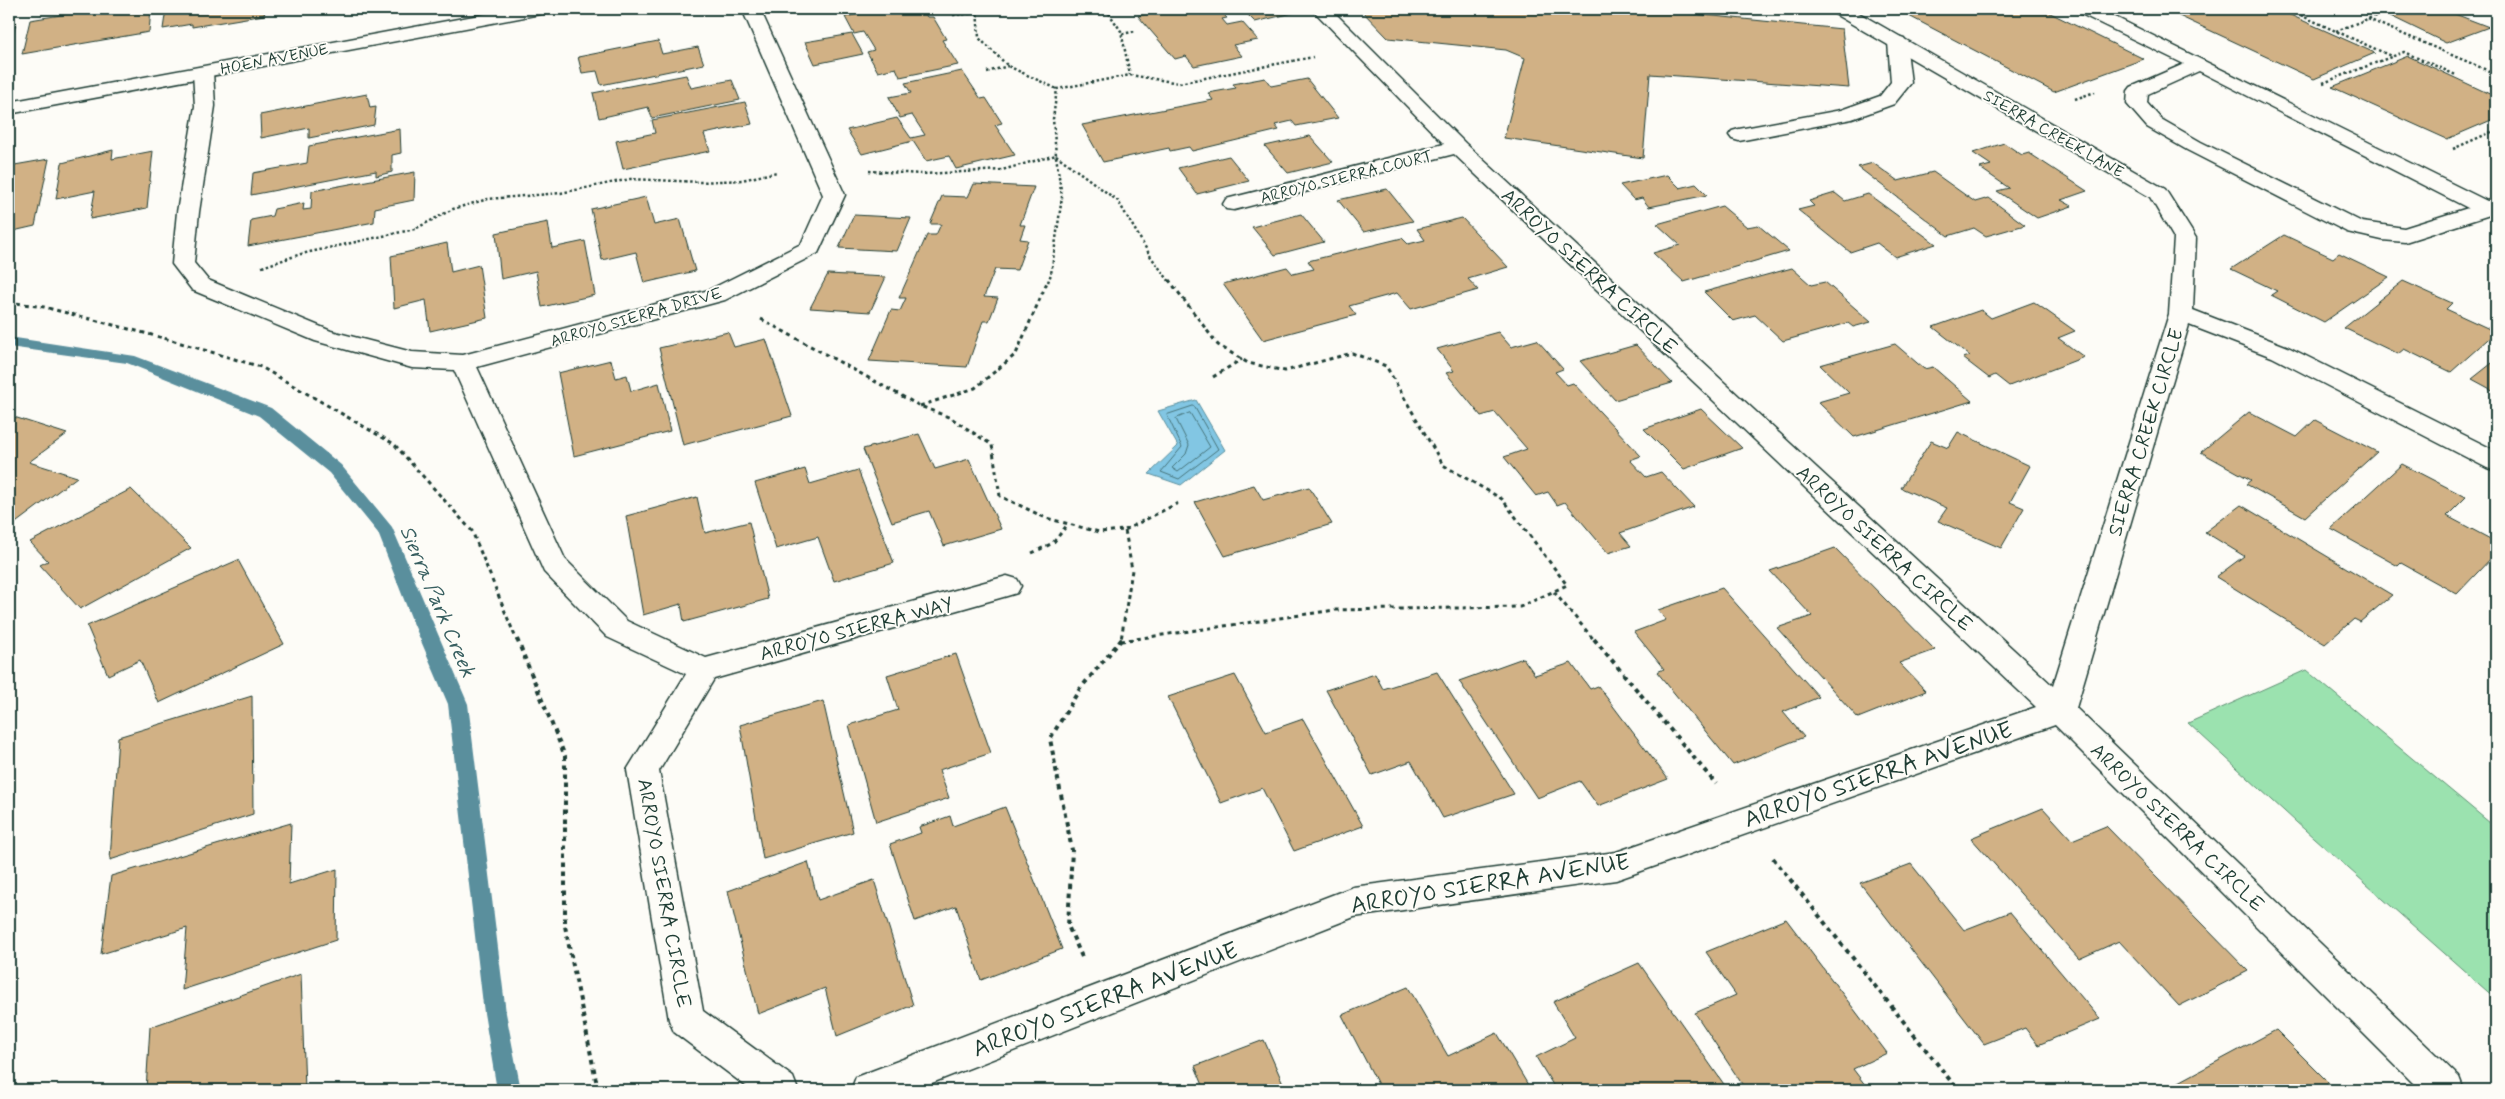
<svg xmlns="http://www.w3.org/2000/svg" width="2505" height="1099" font-family="Mynerve,sans-serif">
	<style>
		.green { fill: #9be2af; stroke: #5d9072 }
		.water { fill: #82c6e3; stroke: #5a8f9d }
		.lines { fill: none; stroke-linecap: round; stroke-linejoin: round }
		.shore { stroke: #47747a; stroke-width: 1 }
		.stream { fill: #5a8f9d; fill-rule: evenodd }
		.building { fill: #d1b185; stroke: #1f3d34 }
		.service-casing { stroke: #1f3d34; stroke-width: 3 }
		.minor-casing { stroke: #1f3d34; stroke-width: 3 }
		.tertiary-casing { stroke: #1f3d34; stroke-width: 3 }
		.path-far2 { stroke: #1f3d34; stroke-width: 2.5; stroke-dasharray: 2.5 2.5; stroke-linecap: butt }
		.path-far1 { stroke: #1f3d34; stroke-width: 3; stroke-dasharray: 4 4; stroke-linecap: butt }
		.path { stroke: #1f3d34; stroke-width: 4; stroke-dasharray: 4.5 4.5; stroke-linecap: butt }
		.service { fill: #fdfcf7; fill-rule: evenodd }
		.minor { fill: #fdfcf7; fill-rule: evenodd }
		.tertiary { fill: #fdfcf7; fill-rule: evenodd }
		.labels { text-anchor: middle; stroke-width: 4; stroke-linejoin: round; paint-order: stroke }
		.far-street-label { font-size: 16px; fill: #1f3d34; stroke: #fdfcf7 }
		.street-label { font-size: 20px; fill: #1f3d34; stroke: #fdfcf7 }
		.water-label { font-size: 21px; font-style: italic; fill: #385f60; stroke: #fdfcf7 }
		.near-street-label { font-size: 24px; fill: #1f3d34; stroke: #fdfcf7 }
	</style>
	<rect width="100%" height="100%" fill="#fdfcf7"/>
	<filter id="ink" filterUnits="userSpaceOnUse"><feTurbulence type="fractalNoise" baseFrequency=".02" numOctaves="2"/><feDisplacementMap in="SourceGraphic" scale="10" xChannelSelector="R" yChannelSelector="G"/><feConvolveMatrix kernelMatrix="1 2 1 2 8 2 1 2 1" color-interpolation-filters="sRGB"/></filter>
	<g filter="url(#ink)">
		<polygon class="green" points="2306,670 2496,828 2496,999 2296,822 2188,723"/>
		<polygon class="water" points="1196,400 1225,450 1181,485 1149,474 1178,446 1158,411"/>
		<g class="lines">
			<g class="shore">
				<polygon points="1194,406 1218,449 1179,479 1161,472 1182,447 1167,415"/>
				<polygon points="1190,413 1210,447 1178,472 1172,468 1186,454 1189,445 1176,419"/>
			</g>
			<polygon class="stream" points="9,337 135,356 271,408 341,465 392,527 468,704 506,1013 521,1090 497,1090 484,1013 448,704 412,620 378,533 329,473 259,416 127,363 9,347"/>
		</g>
		<g class="building">
			<polygon points="98,9 151,9 149,32 22,54 30,20"/>
			<polygon points="166,9 275,9 265,11 264,15 192,27 192,24 163,29"/>
			<polygon points="867,9 922,9 927,17 933,17 946,39 942,40 958,65 900,77 896,68 878,72 867,52 874,50 863,32 854,34 845,17 869,12"/>
			<polygon points="1149,9 1218,9 1227,18 1222,19 1227,25 1242,22 1258,40 1233,45 1242,56 1194,66 1186,56 1175,59 1138,16 1152,13"/>
			<polygon points="1242,9 1293,9 1297,12 1255,22"/>
			<polygon points="1360,9 1664,9 1664,11 1842,29 1849,88 1650,74 1643,158 1504,138 1525,58 1506,50 1388,38"/>
			<polygon points="1929,9 2042,9 2144,59 2054,92 1909,16"/>
			<polygon points="2164,9 2277,9 2375,53 2314,79"/>
			<polygon points="2376,9 2442,9 2489,27 2446,43"/>
			<polygon points="16,22 9,54 9,23"/>
			<polygon points="852,34 863,54 815,64 805,42"/>
			<polygon points="658,41 662,54 698,47 704,64 601,85 597,71 582,73 578,57"/>
			<polygon points="2408,56 2496,97 2496,118 2447,139 2332,87"/>
			<polygon points="962,71 981,99 986,98 1002,123 995,125 1015,155 956,169 949,156 926,161 913,141 862,154 847,130 897,118 911,138 925,135 912,115 900,118 889,97 911,93 905,83"/>
			<polygon points="686,75 691,88 732,80 740,100 652,118 648,107 599,118 593,93"/>
			<polygon points="1265,78 1271,86 1307,79 1338,118 1296,126 1292,121 1275,125 1279,130 1192,151 1189,147 1170,151 1169,148 1103,162 1082,125 1213,100 1208,93 1236,88 1233,84"/>
			<polygon points="367,94 370,108 376,107 374,125 309,138 309,128 261,138 260,115"/>
			<polygon points="745,102 752,124 704,134 710,151 623,169 616,141 655,133 652,120"/>
			<polygon points="400,129 401,153 392,155 392,172 376,176 376,171 251,195 253,173 307,163 309,146"/>
			<polygon points="1310,136 1333,162 1288,173 1265,146"/>
			<polygon points="2004,143 2022,155 2029,153 2087,191 2061,200 2072,206 2037,218 1997,191 2009,188 1980,168 1991,165 1973,153"/>
			<polygon points="113,150 112,159 153,151 147,208 90,219 95,191 56,199 62,163"/>
			<polygon points="1229,156 1249,181 1197,194 1178,168"/>
			<polygon points="49,159 35,226 9,232 9,166"/>
			<polygon points="1873,163 1898,181 1933,172 1975,202 1989,198 2025,225 1986,236 1974,228 1948,236 1858,167"/>
			<polygon points="415,172 414,200 375,208 374,222 248,246 251,220 272,216 274,209 304,203 303,210 311,209 312,191"/>
			<polygon points="1667,175 1680,188 1696,184 1707,195 1649,207 1642,198 1634,200 1620,185"/>
			<polygon points="974,184 1034,187 1020,225 1025,225 1020,239 1028,240 1017,270 995,269 984,297 998,298 989,321 983,321 967,367 869,361 891,310 900,311 906,298 899,298 927,235 936,235 941,224 930,224 942,196 968,197"/>
			<polygon points="1387,189 1413,221 1364,232 1338,200"/>
			<polygon points="1835,193 1845,201 1868,194 1936,244 1895,257 1877,243 1850,252 1798,210 1814,206 1809,201"/>
			<polygon points="646,197 654,225 680,219 695,271 644,283 636,252 602,260 591,209"/>
			<polygon points="1722,206 1747,227 1758,225 1789,251 1684,282 1653,253 1680,245 1657,224"/>
			<polygon points="1301,214 1324,242 1275,255 1252,227"/>
			<polygon points="854,215 911,218 897,251 839,248"/>
			<polygon points="1462,218 1508,267 1468,279 1478,290 1411,309 1397,293 1349,306 1356,315 1263,340 1223,284 1287,267 1293,274 1314,269 1308,261 1402,238 1408,244 1425,240 1417,229"/>
			<polygon points="548,222 552,248 585,241 595,295 542,307 536,271 501,279 496,233"/>
			<polygon points="2284,235 2333,258 2339,253 2389,277 2324,322 2271,295 2277,291 2231,269"/>
			<polygon points="447,243 451,272 479,265 487,318 430,331 426,300 394,308 391,256"/>
			<polygon points="1792,268 1811,285 1825,282 1871,322 1853,327 1848,323 1783,341 1755,315 1733,321 1704,292"/>
			<polygon points="828,274 886,277 870,312 810,308"/>
			<polygon points="2403,281 2452,303 2446,309 2496,332 2451,372 2404,349 2398,354 2344,328"/>
			<polygon points="2034,302 2075,331 2058,338 2084,357 2009,386 1995,375 1989,378 1963,358 1970,356 1933,327 1981,310 1991,318"/>
			<polygon points="728,332 734,347 766,339 792,416 683,445 659,348"/>
			<polygon points="1498,332 1511,347 1537,340 1563,369 1555,372 1567,385 1573,383 1641,456 1630,460 1646,477 1661,472 1694,507 1620,533 1631,546 1608,553 1565,502 1557,505 1548,492 1536,496 1504,457 1527,449 1495,412 1481,416 1446,373 1454,371 1437,349"/>
			<polygon points="1895,344 1924,369 1933,367 1972,401 1854,437 1818,402 1849,393 1820,365"/>
			<polygon points="1636,345 1672,383 1615,400 1580,361"/>
			<polygon points="611,360 616,378 627,375 631,391 659,383 670,431 574,456 558,373"/>
			<polygon points="2496,360 2496,392 2472,379"/>
			<polygon points="1701,409 1742,448 1684,469 1644,429"/>
			<polygon points="2249,412 2297,437 2315,420 2377,452 2305,517 2246,484 2251,480 2201,452"/>
			<polygon points="14,417 67,434 29,462 77,477 9,528 9,421"/>
			<polygon points="1958,432 2030,466 2010,502 2024,508 2001,548 1938,521 1947,508 1901,488 1931,441 1948,448"/>
			<polygon points="919,434 935,469 969,459 1001,529 944,546 929,511 892,522 863,449"/>
			<polygon points="2402,464 2466,497 2447,516 2496,542 2496,553 2457,594 2401,563 2398,566 2331,529"/>
			<polygon points="805,469 810,484 858,470 894,563 834,581 818,537 776,549 755,483"/>
			<polygon points="1254,485 1263,500 1309,487 1332,524 1225,556 1195,502"/>
			<polygon points="131,489 191,548 80,609 40,565 48,561 30,542"/>
			<polygon points="697,497 705,533 749,522 768,599 684,622 681,604 643,615 626,516"/>
			<polygon points="2241,505 2392,595 2360,622 2354,619 2325,644 2216,577 2244,556 2205,532"/>
			<polygon points="1835,548 1935,650 1899,663 1926,691 1858,718 1777,628 1812,616 1770,571"/>
			<polygon points="238,560 284,644 159,703 140,660 108,675 87,626"/>
			<polygon points="1722,588 1819,697 1783,712 1804,737 1733,765 1657,672 1664,669 1634,632 1666,620 1658,610"/>
			<polygon points="956,654 991,753 939,770 949,798 876,822 849,725 898,710 887,675"/>
			<polygon points="1523,658 1535,675 1571,663 1590,689 1598,686 1668,779 1598,806 1580,781 1537,798 1459,681"/>
			<polygon points="1437,672 1514,794 1443,818 1411,761 1372,775 1326,690 1375,674 1383,689"/>
			<polygon points="1235,675 1266,732 1303,719 1363,826 1294,851 1262,788 1221,803 1168,697"/>
			<polygon points="252,696 253,814 110,860 118,737"/>
			<polygon points="823,701 853,832 763,859 740,725"/>
			<polygon points="1005,807 1062,949 981,980 956,906 915,921 890,844 921,833 919,827 950,816 953,826"/>
			<polygon points="2043,808 2072,840 2106,826 2248,971 2179,1006 2119,941 2079,959 1971,838"/>
			<polygon points="291,823 289,884 337,869 336,940 182,990 187,928 101,954 111,876"/>
			<polygon points="808,862 818,900 874,880 913,1005 837,1036 825,988 758,1014 728,891"/>
			<polygon points="1911,864 1964,930 2010,912 2100,1019 2038,1045 2025,1028 1984,1044 1860,883"/>
			<polygon points="1786,919 1887,1053 1853,1069 1869,1090 1746,1090 1695,1013 1736,995 1706,952"/>
			<polygon points="1639,963 1728,1090 1556,1090 1536,1057 1575,1038 1553,1002"/>
			<polygon points="301,974 305,1090 146,1090 150,1027"/>
			<polygon points="1408,987 1448,1056 1497,1033 1531,1090 1381,1090 1342,1015"/>
			<polygon points="2276,1030 2336,1090 2164,1090"/>
			<polygon points="1264,1040 1286,1090 1205,1090 1195,1066"/>
		</g>
		<g class="lines">
			<defs>
				<g id="service">
					<path d="M2076,9H2099L2487,201L2496,199V213L2405,242L2382,240L2347,232L2187,150L2147,127L2127,104L2128,91L2131,87L2184,64L2079,13ZM2199,71L2468,208L2404,228L2362,222L2201,142L2161,119L2147,103L2148,94Z"/>
					<polygon points="1897,36 1904,38 1906,42 1911,83 1894,104 1852,119 1739,141 1732,139 1729,135 1732,131 1739,129 1841,110 1880,96 1891,82 1888,42 1890,38"/>
				</g>
				<g id="minor">
					<polygon points="742,9 760,9 845,195 818,253 725,300 477,367 565,559 627,621 706,658 1007,576 1017,579 1021,586 1017,593 1007,596 714,679 659,771 703,1011 793,1077 798,1090 751,1090 674,1032 669,1020 627,770 686,674 607,637 544,572 454,370 412,368 315,341 192,290 172,264 177,212 195,106 193,72 196,68 210,68 213,72 215,106 199,212 194,263 208,280 331,331 412,352 463,355 709,290 801,244 823,195"/>
					<polygon points="1312,9 1331,9 1465,143 2053,686 2169,314 2174,238 2150,197 1833,13 1830,9 1852,9 2165,189 2196,238 2193,310 2288,347 2496,451 2496,471 2487,468 2272,357 2189,325 2076,708 2459,1077 2464,1090 2420,1090 2055,725 1616,880 1354,917 914,1090 851,1090 856,1077 1353,887 1616,852 2036,707 1454,154 1234,210 1226,209 1223,204 1226,199 1444,144"/>
				</g>
				<polygon id="tertiary" points="512,9 549,9 546,13 540,14 9,114 9,102"/>
			</defs>
			<use href="#service" class="service-casing"/>
			<use href="#minor" class="minor-casing"/>
			<use href="#tertiary" class="tertiary-casing"/>
			<g class="path-far2">
				<polyline points="977,9 979,38 1008,66 1057,89"/>
				<polyline points="1106,9 1121,31 1130,75"/>
				<polyline points="2287,9 2391,56"/>
				<polyline points="953,15 977,13"/>
				<polyline points="2368,19 2496,74"/>
				<polyline points="2336,31 2383,13"/>
				<polyline points="1122,34 1136,31"/>
				<polyline points="987,72 1008,66"/>
				<polyline points="2323,83 2404,52 2456,75"/>
				<polyline points="2075,99 2095,92"/>
				<polyline points="2453,149 2496,130"/>
				<polyline points="1056,155 1118,201 1151,257 1170,282"/>
				<polyline points="869,171 922,174 1002,170 1056,155 1053,119 1057,89 1130,75 1179,83 1313,57"/>
				<polyline points="262,267 301,254 415,229 453,209 488,199 561,193 630,179 701,182 742,180 777,172"/>
				<polyline points="1048,282 1051,274 1062,197 1056,156"/>
			</g>
			<g class="path-far1">
				<polyline points="9,302 44,307 171,340 261,367 394,444 472,531 517,641"/>
				<polyline points="761,319 920,406 951,418 992,445 1000,496 1046,518 1099,532 1125,530 1132,570 1121,640"/>
				<polyline points="1213,377 1242,359"/>
				<polyline points="920,406 975,388 1016,354 1048,280"/>
				<polyline points="1125,530 1178,503"/>
				<polyline points="1032,553 1053,543 1068,524"/>
				<polyline points="1554,592 1595,641"/>
				<polyline points="1121,641 1335,610 1520,607 1567,585 1502,499 1443,465 1386,366 1352,353 1285,371 1248,363 1218,345 1169,280"/>
			</g>
			<g class="path">
				<polyline points="517,639 565,756 565,926 598,1090"/>
				<polyline points="1594,639 1716,784"/>
				<polyline points="1773,858 1958,1090"/>
				<polyline points="1082,957 1068,926 1072,850 1050,739 1079,690 1121,640 1126,639"/>
			</g>
			<use href="#service" class="service"/>
			<use href="#minor" class="minor"/>
			<use href="#tertiary" class="tertiary"/>
		</g>
	</g>
	<g class="labels">
		<g class="far-street-label">
			<text transform="translate(274 58) rotate(-11)" y="6">HOEN AVENUE</text>
			<text transform="translate(2054 133) rotate(30)" y="6">SIERRA CREEK LANE</text>
			<text transform="translate(1346 176) rotate(-14)" y="6">ARROYO SIERRA COURT</text>
			<text transform="translate(636 316) rotate(-16)" y="6">ARROYO SIERRA DRIVE</text>
		</g>
		<g class="street-label">
			<text transform="translate(1590 271) rotate(43)" y="7">ARROYO SIERRA CIRCLE</text>
			<text transform="translate(2145 432) rotate(-73)" y="7">SIERRA CREEK CIRCLE</text>
			<text transform="translate(1885 548) rotate(43)" y="7">ARROYO SIERRA CIRCLE</text>
			<text transform="translate(856 628) rotate(-15)" y="7">ARROYO SIERRA WAY</text>
			<text transform="translate(2178 827) rotate(44)" y="7">ARROYO SIERRA CIRCLE</text>
			<text transform="translate(665 893) rotate(80)" y="7">ARROYO SIERRA CIRCLE</text>
		</g>
		<g class="water-label">
			<text transform="translate(438 601) rotate(67)" y="7">Sierra Park Creek</text>
		</g>
		<g class="near-street-label">
			<text transform="translate(1878 774) rotate(-19)" y="8">ARROYO SIERRA AVENUE</text>
			<text transform="translate(1490 883) rotate(-9)" y="8">ARROYO SIERRA AVENUE</text>
			<text transform="translate(1105 999) rotate(-21)" y="8">ARROYO SIERRA AVENUE</text>
		</g>
	</g>
	<rect width="2505" height="1099" fill="none" stroke="#fdfcf7" stroke-width="30"/>
	<rect x="15" y="15" width="2475" height="1069" fill="none" stroke="#1f3d34" stroke-width="2" filter="url(#ink)"/>
</svg>
